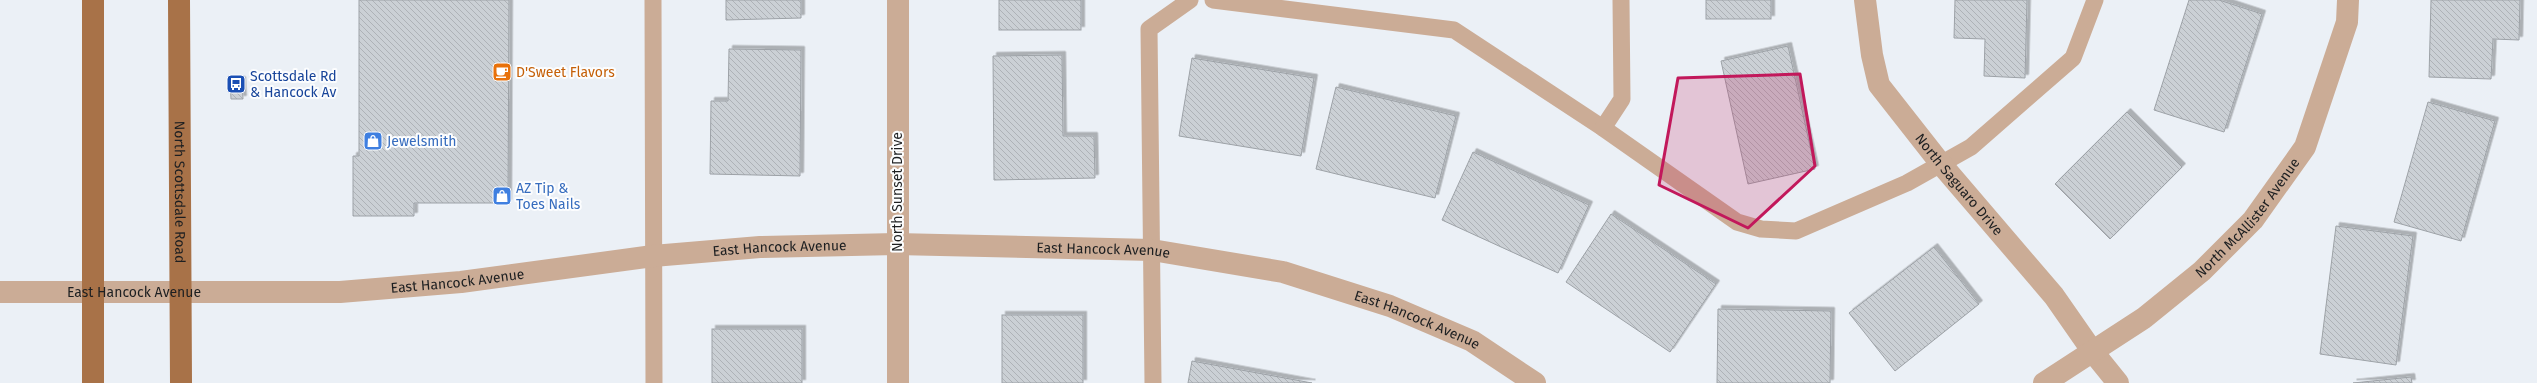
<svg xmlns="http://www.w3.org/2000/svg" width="2537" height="383" font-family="'Fira Sans',sans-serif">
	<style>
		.building { fill: url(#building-back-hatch); stroke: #9da2a7; filter: url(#shadow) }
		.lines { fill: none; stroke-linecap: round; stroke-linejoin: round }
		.lane { stroke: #cbac96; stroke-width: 17 }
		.street { stroke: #cbac96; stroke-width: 22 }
		.primary { stroke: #a87248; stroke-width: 22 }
		.marked { fill: #c2185b; fill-opacity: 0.2; stroke: #c2185b; stroke-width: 3; stroke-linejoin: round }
		.labels { text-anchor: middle; stroke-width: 4; stroke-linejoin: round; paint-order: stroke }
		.food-label { font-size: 14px; fill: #c56008; stroke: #fcfdfe; text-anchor: start }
		.transit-label { font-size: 14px; fill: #164399; stroke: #fcfdfe; text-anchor: start }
		.shop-label { font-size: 14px; fill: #366cbe; stroke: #fcfdfe; text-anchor: start }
		.street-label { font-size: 14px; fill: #1d1f21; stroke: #fcfdfe }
	</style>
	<defs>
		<pattern id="building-back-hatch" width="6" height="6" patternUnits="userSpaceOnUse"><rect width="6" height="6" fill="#cbd0d5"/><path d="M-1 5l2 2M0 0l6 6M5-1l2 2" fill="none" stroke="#aeb2b7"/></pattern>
		<filter id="shadow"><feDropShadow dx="3.5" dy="-3.5" stdDeviation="0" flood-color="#0004"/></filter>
	</defs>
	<rect width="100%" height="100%" fill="#ebf0f6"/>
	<g class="building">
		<polygon points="359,0 509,0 508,203 414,203 414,216 353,216 353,156 359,156"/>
		<polygon points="726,0 801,0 801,18 726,20"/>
		<rect x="999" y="0" width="82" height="30"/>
		<rect x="1706" y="0" width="65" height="19"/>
		<polygon points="1955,0 2027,0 2025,78 1984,76 1985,39 1954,38"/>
		<polygon points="2189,0 2219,0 2262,14 2224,132 2154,110"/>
		<polygon points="2431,0 2520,0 2519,40 2493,39 2491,79 2429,77"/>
		<polygon points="1788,46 1815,169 1748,184 1721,61"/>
		<polygon points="729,49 801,50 800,176 710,174 711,101 728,101"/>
		<polygon points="1062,55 1063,136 1094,136 1095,178 994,180 993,56"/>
		<polygon points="1192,58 1314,78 1301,156 1179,136"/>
		<polygon points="230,80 242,80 243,99 231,99"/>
		<polygon points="1336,87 1456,116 1435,198 1316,169"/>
		<polygon points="2428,102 2495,121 2461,241 2394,222"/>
		<polygon points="2127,112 2182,167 2110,239 2055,184"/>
		<polygon points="1473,152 1589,205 1558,273 1442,220"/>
		<polygon points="1611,214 1716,284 1670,352 1566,282"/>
		<polygon points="2336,226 2413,236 2396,365 2320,354"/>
		<polygon points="1934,247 1979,304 1895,371 1849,313"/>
		<polygon points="1718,309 1831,311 1830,383 1717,383"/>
		<rect x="1002" y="315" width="81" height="68"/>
		<rect x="712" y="329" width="90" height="54"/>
		<polygon points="1192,361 1312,383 1188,383"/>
		<polygon points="2411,377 2412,383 2353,383"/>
	</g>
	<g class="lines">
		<g class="lane">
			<polyline points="653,0 654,383"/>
			<polyline points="1213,0 1454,30 1603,128 1737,222 1761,229 1796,231 1907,183 1971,147 2073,58 2095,0"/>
			<polyline points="1603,128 1622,99 1621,0"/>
			<polyline points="1153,383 1149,29 1190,0"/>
		</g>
		<g class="street">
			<path id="s1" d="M1865,0L1872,55L1879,85L1941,164L2054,296L2093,352L2118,383"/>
			<path id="s2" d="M0,292H340L461,282L653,256L760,247L896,244L1152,250L1283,272L1390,306L1472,341L1535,383"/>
			<polyline points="898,383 898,0"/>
			<path id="s3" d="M2044,383L2144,318L2202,271L2253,220L2305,147L2347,22L2348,0"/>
		</g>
		<g class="primary">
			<polyline points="93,0 93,383"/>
			<path id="s4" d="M179,0L181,383"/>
		</g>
	</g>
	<path class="marked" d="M1800,74L1815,166L1748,228L1659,185L1678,78Z"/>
	<defs>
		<symbol id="cafe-square" viewBox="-11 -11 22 22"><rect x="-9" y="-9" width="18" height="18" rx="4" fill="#e8710a" stroke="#fcfdfe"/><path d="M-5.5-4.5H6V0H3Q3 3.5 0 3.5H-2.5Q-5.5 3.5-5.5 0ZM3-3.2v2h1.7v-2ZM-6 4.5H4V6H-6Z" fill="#fff"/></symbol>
		<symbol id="bus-square" viewBox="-11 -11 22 22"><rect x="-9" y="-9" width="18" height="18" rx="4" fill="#1a4fb4" stroke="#fcfdfe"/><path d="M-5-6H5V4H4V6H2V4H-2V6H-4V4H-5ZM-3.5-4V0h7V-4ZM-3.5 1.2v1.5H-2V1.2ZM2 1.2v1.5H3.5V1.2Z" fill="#fff"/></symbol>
		<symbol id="shop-square" viewBox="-11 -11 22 22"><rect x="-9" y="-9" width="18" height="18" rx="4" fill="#3f7fe0" stroke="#fcfdfe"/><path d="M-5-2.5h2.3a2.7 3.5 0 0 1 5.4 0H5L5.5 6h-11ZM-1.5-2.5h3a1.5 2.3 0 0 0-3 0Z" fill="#fff"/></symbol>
	</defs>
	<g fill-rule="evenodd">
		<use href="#cafe-square" x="491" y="61" width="22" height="22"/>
		<use href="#bus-square" x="225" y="73" width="22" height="22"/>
		<use href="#shop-square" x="362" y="130" width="22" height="22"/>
		<use href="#shop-square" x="491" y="185" width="22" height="22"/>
	</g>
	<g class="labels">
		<g class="food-label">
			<text x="516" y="77">D'Sweet Flavors</text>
		</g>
		<g class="transit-label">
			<text x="250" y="81">Scottsdale Rd<tspan x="250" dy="16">&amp; Hancock Av</tspan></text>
		</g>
		<g class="shop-label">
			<text x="387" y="146">Jewelsmith</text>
			<text x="516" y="193">AZ Tip &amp;<tspan x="516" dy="16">Toes Nails</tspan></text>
		</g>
		<g class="street-label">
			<text dy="5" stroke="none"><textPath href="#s1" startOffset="214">North Saguaro Drive</textPath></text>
			<text dy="5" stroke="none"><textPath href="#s4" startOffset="192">North Scottsdale Road</textPath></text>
			<text transform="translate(897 192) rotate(-90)" y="5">North Sunset Drive</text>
			<text dy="5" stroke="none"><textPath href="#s3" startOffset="264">North McAllister Avenue</textPath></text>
			<text dy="5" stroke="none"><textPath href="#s2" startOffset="782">East Hancock Avenue</textPath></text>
			<text dy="5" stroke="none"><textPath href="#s2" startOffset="1106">East Hancock Avenue</textPath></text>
			<text dy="5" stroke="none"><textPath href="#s2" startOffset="458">East Hancock Avenue</textPath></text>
			<text dy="5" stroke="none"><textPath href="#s2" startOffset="134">East Hancock Avenue</textPath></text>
			<text dy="5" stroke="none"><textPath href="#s2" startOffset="1430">East Hancock Avenue</textPath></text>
		</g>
	</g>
</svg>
